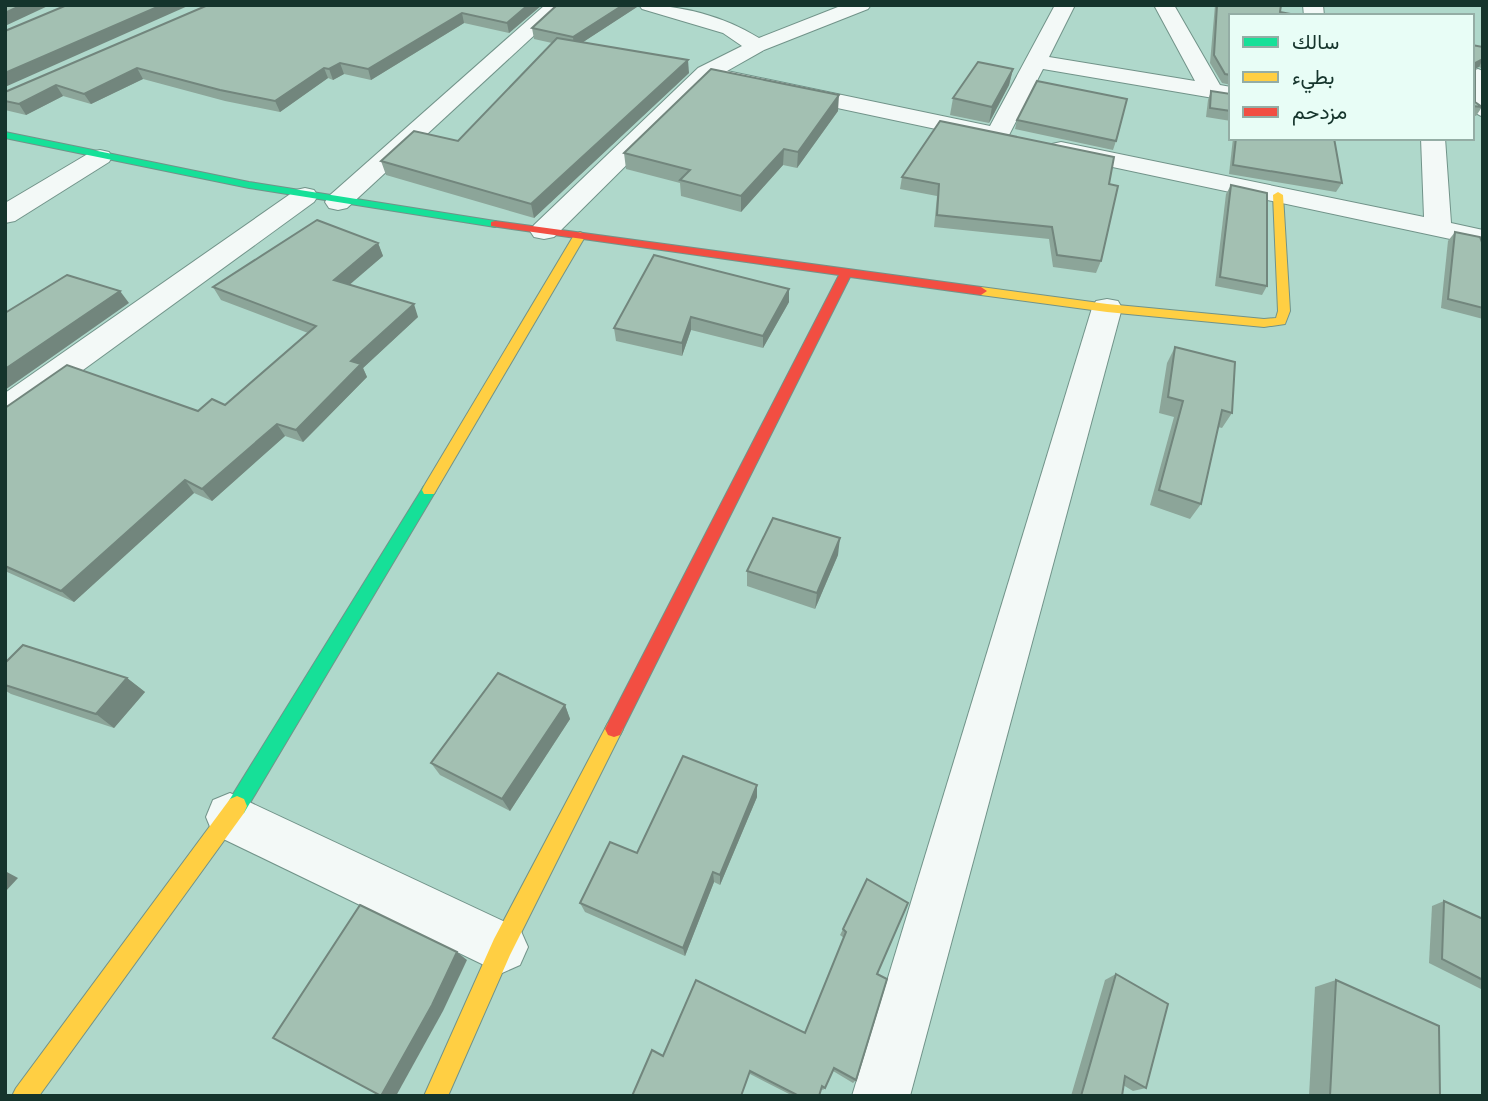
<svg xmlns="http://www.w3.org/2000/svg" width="1488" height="1101" font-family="'Nunito Sans',Vazirmatn,sans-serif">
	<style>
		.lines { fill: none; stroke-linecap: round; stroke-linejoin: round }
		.street-casing { stroke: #719389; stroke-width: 2 }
		.fast-casing { stroke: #719389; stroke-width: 2 }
		.slow-casing { stroke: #719389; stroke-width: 2 }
		.jam-casing { stroke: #719389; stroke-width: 2 }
		.street { fill: #f3f9f7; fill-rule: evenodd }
		.fast { fill: #16e098; fill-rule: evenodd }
		.slow { fill: #ffcf43; fill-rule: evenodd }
		.jam { fill: #f24e42; fill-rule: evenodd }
		.wall { fill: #8ca599 }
		.shaded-wall { fill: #72867d }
		.building { fill: #a3c0b2; stroke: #72867d; stroke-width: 2 }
	</style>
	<rect width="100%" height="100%" fill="#afd8cb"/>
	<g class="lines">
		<defs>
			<g id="street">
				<polygon points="545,5 567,5 347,208 338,210 329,208 325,202 329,196"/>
				<path d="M639,5C681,5 723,16 759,38L843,5H871L868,9L764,50L727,71L990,126L1055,5H1075L1049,57L1195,81L1154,5H1174L1220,85L1231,87V101L1043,69L1009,135L1006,140L997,142L711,81L554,237L544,239L534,237L530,231L534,225L698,68L742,46L723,33L642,9Z"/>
				<polygon points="1303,5 1323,5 1324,16 1304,16"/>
				<polygon points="1478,69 1483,71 1483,117 1472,111 1472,71"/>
				<polygon points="1421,138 1445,138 1451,223 1483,230 1483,246 1061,156 1052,154 1049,149 1052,144 1061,142 1424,217"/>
				<polygon points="100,150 109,152 112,157 109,162 15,221 5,223 5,203 91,152"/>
				<polygon points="305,188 314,190 318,196 314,202 17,418 5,422 5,393 296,190"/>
				<polygon points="1107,299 1118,301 1122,308 910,1096 852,1096 1092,308 1096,301"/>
				<polygon points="230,793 520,929 528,947 520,965 502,973 484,965 213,834 206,817 213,800"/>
			</g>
			<g id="fast">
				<polygon points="5,132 249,182 495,221 501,224 495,227 249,188 5,138"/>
				<polygon points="429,484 436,490 434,494 244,813 237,816 230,813 227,806 230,799 424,486"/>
			</g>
			<g id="slow">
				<polygon points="1278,192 1283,195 1290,311 1285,324 1264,327 1107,312 981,295 975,291 981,287 1107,304 1264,319 1276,318 1278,311 1273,195"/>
				<polygon points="580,232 586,235 434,494 424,494 422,490 424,486 574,235"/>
				<polygon points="614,721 620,723 623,729 510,955 448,1096 424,1096 494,939 608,723"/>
				<polygon points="237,796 244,799 247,806 244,813 39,1096 12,1096 16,1088 230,799"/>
			</g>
			<polygon id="jam" points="495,221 981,287 987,291 981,295 850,277 620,735 614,737 608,735 605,729 608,723 839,275 491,226 491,222"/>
		</defs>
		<use href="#street" class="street-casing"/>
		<use href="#fast" class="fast-casing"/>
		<use href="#slow" class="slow-casing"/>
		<use href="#jam" class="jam-casing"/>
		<use href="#street" class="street"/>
		<use href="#fast" class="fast"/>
		<use href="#slow" class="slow"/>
		<use href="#jam" class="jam"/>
	</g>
	<g class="wall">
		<polygon points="208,5 542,5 509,33 464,23 371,80 344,74 333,80 328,78 280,112 225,101 143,79 91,104 63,96 26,115 5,110 5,92"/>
		<polygon points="1215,5 1281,5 1231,16 1231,85 1222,83 1210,63"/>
		<polygon points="637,7 583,42 689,73 534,218 386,175 381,161 458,141 552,43 534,39 532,28"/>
		<polygon points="1472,45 1483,47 1483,69 1479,67 1475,68 1475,102 1472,106"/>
		<polygon points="1013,69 1009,85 989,123 950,115 953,98"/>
		<polygon points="1211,91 1231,94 1231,121 1206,117 1208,100"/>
		<polygon points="1472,106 1482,107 1476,116 1472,115"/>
		<polygon points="838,111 797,168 783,165 741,212 681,196 680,183 626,169 624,153"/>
		<polygon points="1017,120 1116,141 1113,150 1015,129"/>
		<polygon points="1233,138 1334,138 1342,183 1336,192 1229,174"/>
		<polygon points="902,177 1109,184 1101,261 1096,273 1053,267 1049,239 934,227 937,196 900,189"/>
		<polygon points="1231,185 1267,286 1262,295 1215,286 1226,194"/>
		<polygon points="1455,232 1483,245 1483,319 1441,308 1448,241"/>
		<polygon points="378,243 383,256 349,284 418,317 363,368 367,377 303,442 285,436 212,501 194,493 74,602 5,571 5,408 198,411 225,405 308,333 221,300 213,287"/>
		<polygon points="789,302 763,348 691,330 682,356 616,341 614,328"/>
		<polygon points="1175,347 1232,413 1222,428 1218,427 1201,504 1190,519 1150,505 1174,417 1159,413 1167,363"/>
		<polygon points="838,555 815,609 747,586 747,571"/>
		<polygon points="5,663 127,678 145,692 114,728 11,694 6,691 5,691"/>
		<polygon points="565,705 570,719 510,811 440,775 431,763"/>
		<polygon points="757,785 757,797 720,885 714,882 685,956 585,912 580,903 637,853"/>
		<polygon points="867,879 877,974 856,1080 853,1083 833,1071 825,1088 823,1090 821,1089 819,1096 793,1096 750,1074 663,1056 805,1033 844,938 840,935 843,929"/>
		<polygon points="1444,901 1483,919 1483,990 1429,963 1432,906"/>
		<polygon points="1116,974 1146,1088 1133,1091 1123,1085 1122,1096 1071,1096 1105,980"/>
		<polygon points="1336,980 1440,1096 1309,1096 1315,987"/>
	</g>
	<g class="shaded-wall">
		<polygon points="22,5 50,5 5,26 5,13"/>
		<polygon points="162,5 190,5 5,87 5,73"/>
		<polygon points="528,5 542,5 509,33 507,23"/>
		<polygon points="623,5 637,5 637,7 574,48 573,37"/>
		<polygon points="462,13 464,23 371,80 368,69"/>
		<polygon points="1483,59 1479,67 1472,70 1475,63"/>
		<polygon points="688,60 689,73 534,218 531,204"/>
		<polygon points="340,63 344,74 333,80 329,69"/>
		<polygon points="137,68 143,79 91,104 84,94"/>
		<polygon points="324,68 328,78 280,112 275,101"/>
		<polygon points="1013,69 1009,85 989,123 992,107"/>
		<polygon points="56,85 63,96 26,115 19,104"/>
		<polygon points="839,95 838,111 797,168 798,152"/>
		<polygon points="784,149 783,165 741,212 741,196"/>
		<polygon points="378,243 383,256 340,293 334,280"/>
		<polygon points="789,289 789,302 763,348 763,336"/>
		<polygon points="120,291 129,303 5,390 5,369"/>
		<polygon points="414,304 418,317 363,368 367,377 303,442 296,430 351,361"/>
		<polygon points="691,317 691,330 682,356 682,343"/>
		<polygon points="277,424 285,436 212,501 202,489"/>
		<polygon points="185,480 194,493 74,602 61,591"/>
		<polygon points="840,538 838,555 815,609 817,593"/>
		<polygon points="127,678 145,692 114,728 96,714"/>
		<polygon points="565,705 570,719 510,811 502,799"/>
		<polygon points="757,785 757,797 720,885 720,875"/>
		<polygon points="5,871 18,878 5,892"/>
		<polygon points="713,872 714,882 685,956 683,948"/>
		<polygon points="457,952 467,960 443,1011 396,1096 381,1096"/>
	</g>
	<g class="building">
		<polygon points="5,5 22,5 5,13"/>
		<polygon points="67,5 162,5 5,73 5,31"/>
		<polygon points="208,5 528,5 507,23 462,13 368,69 340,63 329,69 324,68 275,101 220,90 137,68 84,94 56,85 19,104 5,101 5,92"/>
		<polygon points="557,5 623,5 573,37 532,28"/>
		<polygon points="1217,5 1281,5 1280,12 1301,16 1231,16 1231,75 1225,74 1214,55"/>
		<polygon points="557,38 688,60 531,204 381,161 414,131 458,141"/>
		<polygon points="1472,45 1483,47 1483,59 1475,63 1475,102 1482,107 1472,106"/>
		<polygon points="978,62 1013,69 992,107 953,98"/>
		<polygon points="711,69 839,95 798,152 784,149 741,196 680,180 690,170 624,153"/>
		<polygon points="1037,81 1127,99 1116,141 1017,120"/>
		<polygon points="1211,91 1231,94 1231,111 1210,108"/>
		<polygon points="940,121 1114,157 1109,184 1118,186 1101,261 1057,255 1052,227 937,215 939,184 902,177"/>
		<polygon points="1236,138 1334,138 1342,183 1233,165"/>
		<polygon points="1231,185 1267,193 1267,286 1220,277"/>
		<polygon points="317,220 378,243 334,280 414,304 351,361 361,364 296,430 277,424 202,489 185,480 61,591 5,566 5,408 67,365 198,411 212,399 225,405 316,326 213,287"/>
		<polygon points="1455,232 1480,237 1483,245 1483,308 1448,299"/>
		<polygon points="654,255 789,289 763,336 691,317 682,343 614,328"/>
		<polygon points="67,275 120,291 5,369 5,313"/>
		<polygon points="1175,347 1235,362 1232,413 1222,410 1201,504 1159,490 1183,401 1168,397"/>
		<polygon points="773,518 840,538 817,593 747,571"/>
		<polygon points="23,645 127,678 96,714 5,685 5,663"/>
		<polygon points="498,673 565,705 502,799 431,763"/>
		<polygon points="683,756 757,785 720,875 713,872 683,948 580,903 610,842 637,853"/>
		<polygon points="867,879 908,903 877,974 887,979 856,1080 834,1068 825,1088 822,1086 819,1096 799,1096 750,1071 741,1096 632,1096 652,1050 663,1056 696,980 805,1033 846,932 843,929"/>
		<polygon points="1444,901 1483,919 1483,980 1442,959"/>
		<polygon points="360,905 457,952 432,1005 381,1096 273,1038"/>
		<polygon points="1116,974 1168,1004 1146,1088 1125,1076 1122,1096 1081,1096"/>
		<polygon points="1336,980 1439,1026 1440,1096 1330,1096"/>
	</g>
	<rect width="1488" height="1101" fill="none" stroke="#15342c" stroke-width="14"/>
	<rect x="1229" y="14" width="245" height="126" fill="#e8fdf6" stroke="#94ada5" stroke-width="2"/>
	<rect x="1243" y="37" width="35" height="10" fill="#16e098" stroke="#94ada5" stroke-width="2"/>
	<text x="1292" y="49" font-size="21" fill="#15342c">سالك</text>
	<rect x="1243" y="72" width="35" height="10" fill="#ffcf43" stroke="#94ada5" stroke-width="2"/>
	<text x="1292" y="84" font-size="21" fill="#15342c">بطيء</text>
	<rect x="1243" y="107" width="35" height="10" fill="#f24e42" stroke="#94ada5" stroke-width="2"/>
	<text x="1292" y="119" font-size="21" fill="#15342c">مزدحم</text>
</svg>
